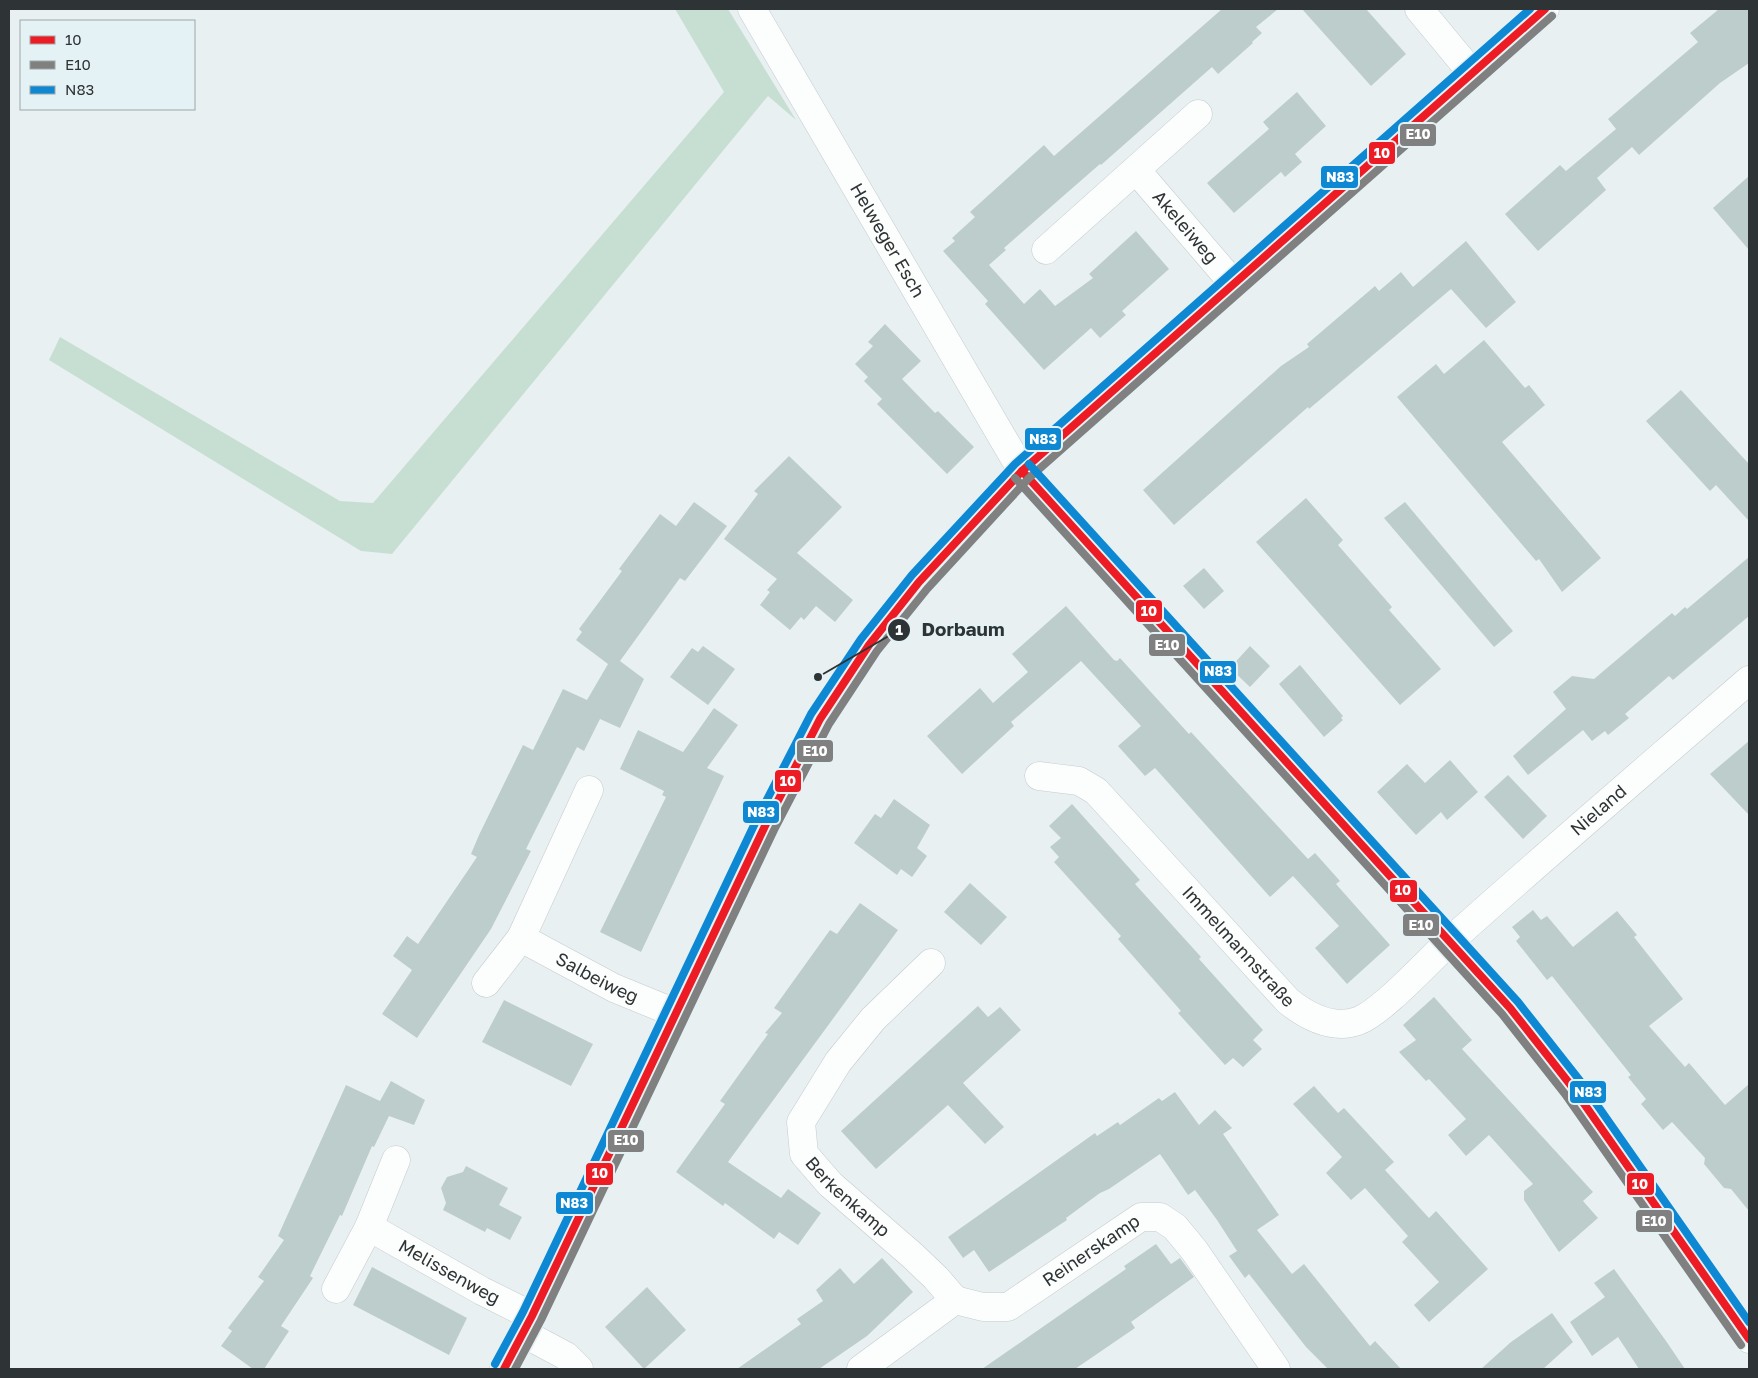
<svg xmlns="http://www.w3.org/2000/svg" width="1758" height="1378" font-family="'Golos Text',sans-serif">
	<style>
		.green { fill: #c7dfd2 }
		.building { fill: #bdcdcc }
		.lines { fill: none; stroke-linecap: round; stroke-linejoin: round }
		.street-casing { stroke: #c6cbcd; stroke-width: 29 }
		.secondary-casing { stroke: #c6cbcd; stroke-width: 29 }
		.street { stroke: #fcfdfd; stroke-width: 28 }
		.secondary { stroke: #fcfdfd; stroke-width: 28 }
		.bus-1-casing { stroke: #e5f2f5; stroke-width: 11 }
		.bus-2-casing { stroke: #e5f2f5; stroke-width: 11 }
		.bus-3-casing { stroke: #e5f2f5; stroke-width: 11 }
		.bus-1 { stroke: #ed1c24; stroke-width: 8 }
		.bus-2 { stroke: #808080; stroke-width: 8 }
		.bus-3 { stroke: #0e88d3; stroke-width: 8 }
		.labels { text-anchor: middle; stroke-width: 4.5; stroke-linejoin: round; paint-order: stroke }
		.street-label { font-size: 18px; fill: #2e3335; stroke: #e5f2f5 }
		.leader { fill: none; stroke: #2e3335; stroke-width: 2 }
		.callout-dot { fill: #2e3335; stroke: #e5f2f5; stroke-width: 2 }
		.mark-label { font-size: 15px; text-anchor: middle; font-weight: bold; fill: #fff }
		.callout-label { font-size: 19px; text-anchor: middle; font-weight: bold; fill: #2e3335; stroke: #e5f2f5; stroke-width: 4.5; stroke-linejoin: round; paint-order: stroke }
		.line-badge { stroke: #e5f2f5; stroke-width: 2 }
		.badge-label { font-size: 14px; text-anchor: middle; font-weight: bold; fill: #fff }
	</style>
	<rect width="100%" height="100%" fill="#e8f0f2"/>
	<polygon class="green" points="675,9 728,9 796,120 768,96 392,554 361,551 49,360 60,337 340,501 373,503 724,92"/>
	<g class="building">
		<polygon points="1222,9 1278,9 1256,27 1262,33 1252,42 1253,43 1218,74 1212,67 1101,165 1100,164 1061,198 1004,248 1006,250 989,265 1024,304 1040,289 1055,306 1093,278 1089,274 1136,231 1169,269 1122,311 1126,315 1100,338 1091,328 1044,370 985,304 988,301 943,251 955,241 952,238 975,217 970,212 1044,145 1054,156"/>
		<polygon points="1302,9 1366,9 1406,54 1371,86"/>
		<polygon points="1719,9 1749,9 1749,63 1720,83 1639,155 1632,147 1597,178 1606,190 1538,251 1505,214 1560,165 1566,171 1616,129 1608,119 1698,42 1690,33"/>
		<polygon points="1297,92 1326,126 1295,154 1302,162 1285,177 1281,172 1234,213 1207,183 1269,129 1263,122"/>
		<polygon points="1749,176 1749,250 1713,208"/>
		<polygon points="1466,241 1516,302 1486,328 1451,289 1309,409 1308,407 1174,525 1143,490 1281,366 1309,347 1307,344 1375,286 1379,291 1401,272 1413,287"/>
		<polygon points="885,324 921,361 902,379 935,413 938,411 974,447 947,474 877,404 882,399 864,381 868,377 855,364 873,346 868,342"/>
		<polygon points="1484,340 1525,388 1529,385 1545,405 1502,442 1601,558 1562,592 1539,559 1536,561 1397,397 1436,364 1444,374"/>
		<polygon points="1681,390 1749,464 1749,521 1716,485 1710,491 1646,421"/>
		<polygon points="789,456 842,507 797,553 853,600 835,622 816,606 804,620 801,617 790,630 760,605 770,592 767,590 777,579 724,539 758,494 754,491"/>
		<polygon points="1306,498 1343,540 1338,545 1392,607 1389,610 1441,669 1400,705 1256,542"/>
		<polygon points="694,502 727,526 685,581 680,578 620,661 644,679 620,728 600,719 584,751 577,747 526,849 531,851 491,929 417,1038 382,1014 412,970 393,956 407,936 418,944 477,857 471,854 479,835 523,745 533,750 563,689 587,700 608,664 576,640 582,632 579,629 622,571 619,569 660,514 676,526"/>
		<polygon points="1405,502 1513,631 1494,647 1384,518"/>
		<polygon points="1749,557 1749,616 1673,680 1669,676 1625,714 1629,718 1608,735 1605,731 1592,741 1583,730 1528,775 1513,756 1566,709 1553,692 1572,676 1594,679 1672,613 1675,616 1685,607 1687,609"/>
		<polygon points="1204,568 1224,591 1204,609 1183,586"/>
		<polygon points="1066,606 1114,660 1117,661 1120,658 1189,734 1191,732 1308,859 1315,853 1340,881 1336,884 1390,945 1347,984 1315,948 1339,926 1293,876 1270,897 1155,768 1145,776 1118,746 1141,726 1081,661 1011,722 1014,726 962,774 927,736 980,688 993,703 1028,672 1012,654"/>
		<polygon points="703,646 735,669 708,705 670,677 692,648 698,652"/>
		<polygon points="1250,646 1270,666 1250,687 1230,668"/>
		<polygon points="1300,665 1343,716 1341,718 1343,720 1324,737 1279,684"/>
		<polygon points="714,708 738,725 707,768 724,776 641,952 600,932 666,797 662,795 664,791 620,769 638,730 683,752"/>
		<polygon points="1749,741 1749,815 1710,774"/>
		<polygon points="1450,760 1478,792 1447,820 1441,812 1416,835 1377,792 1407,764 1425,783"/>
		<polygon points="1508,775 1547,816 1523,839 1484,797"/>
		<polygon points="894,799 930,825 917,848 927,856 912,877 901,869 897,875 854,843 875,814 881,818"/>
		<polygon points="1072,804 1140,880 1135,884 1201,957 1199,959 1263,1030 1253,1040 1262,1049 1243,1067 1233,1058 1225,1065 1178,1013 1181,1011 1118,939 1121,936 1054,862 1059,857 1050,847 1061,838 1049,826"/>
		<polygon points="970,883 1007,917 981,945 944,912"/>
		<polygon points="860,903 898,930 728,1162 781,1198 788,1189 821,1213 798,1245 779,1232 774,1239 725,1203 723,1206 676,1172 725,1104 720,1101 768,1034 765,1033 782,1013 774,1008 830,930 837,934"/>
		<polygon points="1533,910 1541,920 1547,916 1573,947 1617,911 1637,935 1634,937 1683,999 1649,1026 1685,1067 1689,1063 1725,1105 1749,1084 1749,1211 1731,1189 1724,1188 1704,1164 1705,1158 1672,1122 1663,1130 1641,1104 1646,1099 1628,1077 1631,1075 1552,976 1547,980 1516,941 1520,937 1512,927"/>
		<polygon points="1434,997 1472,1040 1462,1049 1593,1192 1583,1201 1598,1218 1559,1252 1524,1200 1524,1191 1533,1184 1489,1135 1466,1156 1448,1135 1466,1119 1429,1079 1426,1081 1399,1052 1416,1040 1403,1025"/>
		<polygon points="504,1000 593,1044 571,1086 482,1042"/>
		<polygon points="978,1006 988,1017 1000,1007 1021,1030 963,1083 1004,1127 985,1144 948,1105 876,1169 841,1131"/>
		<polygon points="391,1081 425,1100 414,1125 389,1116 374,1147 372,1146 342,1216 340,1215 310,1276 313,1278 281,1326 289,1331 264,1369 253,1369 221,1346 232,1331 228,1328 264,1281 258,1277 284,1240 278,1236 346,1085 380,1101"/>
		<polygon points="1314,1086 1338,1113 1344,1108 1394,1162 1385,1170 1429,1218 1436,1211 1488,1269 1429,1322 1414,1305 1439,1282 1402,1242 1408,1236 1365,1188 1351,1200 1326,1173 1342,1157 1293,1104"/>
		<polygon points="1175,1092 1199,1125 1215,1110 1232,1128 1223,1134 1279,1215 1257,1230 1292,1274 1304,1264 1370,1346 1375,1341 1401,1369 1328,1369 1306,1347 1249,1274 1245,1278 1229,1256 1237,1251 1217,1220 1195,1190 1188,1195 1160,1154 1109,1189 1100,1193 1066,1218 1067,1220 989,1272 974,1250 963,1258 948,1237 1095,1133 1097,1136 1118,1122 1120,1125 1159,1098 1162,1101"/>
		<polygon points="466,1166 508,1188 499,1205 522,1217 510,1240 487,1228 485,1232 443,1210 446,1203 441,1188 447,1177 463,1172"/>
		<polygon points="1156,1244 1171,1264 1180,1258 1194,1277 1131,1322 1135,1328 1075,1369 982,1369 1126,1269 1124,1266"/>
		<polygon points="882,1258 913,1292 867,1336 819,1369 737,1369 801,1324 797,1319 823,1301 816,1290 840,1268 854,1284"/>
		<polygon points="372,1267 467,1318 449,1355 353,1305"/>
		<polygon points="1614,1269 1666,1341 1685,1369 1639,1369 1618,1337 1592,1356 1570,1322 1605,1297 1594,1283"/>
		<polygon points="647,1287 686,1330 644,1369 605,1327"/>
		<polygon points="1552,1313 1573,1342 1543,1369 1481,1369 1511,1342"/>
	</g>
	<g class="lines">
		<defs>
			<g id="street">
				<path id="s1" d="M752,9L1022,471L1545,9"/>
				<polyline points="1419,9 1472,73"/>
				<path id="s2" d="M1137,171L1233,283"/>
				<polyline points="1046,250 1198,114"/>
				<path id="s3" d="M1039,776L1079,781L1096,791L1288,1001C1308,1017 1332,1030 1358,1021C1382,1012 1428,961 1449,942C1548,853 1649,767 1749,680"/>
				<path id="s4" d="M521,938L614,988L675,1013"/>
				<path id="s5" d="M931,963L873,1019L838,1062L801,1122L804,1154L830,1184L913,1256L936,1278L955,1300"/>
				<polyline points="486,983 521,938 589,790"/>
				<path id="s6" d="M369,1227L482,1291L532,1316"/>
				<polyline points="336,1289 369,1227 396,1160"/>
				<polyline points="523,1333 566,1356 579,1369"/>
				<path id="s7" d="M861,1369L955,1300L983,1307H1008L1141,1217H1160L1175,1227L1194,1250L1276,1369"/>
			</g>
			<polyline id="secondary" points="504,1369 532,1316 765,826 820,719 869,645 919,582 1022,471 1510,1008 1573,1088 1749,1339"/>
		</defs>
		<use href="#street" class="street-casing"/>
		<use href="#secondary" class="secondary-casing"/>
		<use href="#street" class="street"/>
		<use href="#secondary" class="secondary"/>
		<defs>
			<g id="bus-1">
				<polyline points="1022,471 1510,1008 1573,1088 1749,1339"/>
				<polyline points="504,1369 532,1316 765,826 820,719 869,645 919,582 1022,471 1545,9"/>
			</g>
			<g id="bus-2">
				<polyline points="1015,478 1502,1014 1565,1094 1741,1345"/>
				<polyline points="515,1369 541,1320 774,830 829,724 877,651 927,589 1029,478 1552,16"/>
			</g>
			<g id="bus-3">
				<polyline points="1029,464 1518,1002 1581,1082 1749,1322"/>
				<polyline points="495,1364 523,1312 756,821 811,714 861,639 912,575 1015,464 1530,9"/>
			</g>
		</defs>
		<use href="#bus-1" class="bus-1-casing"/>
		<use href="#bus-2" class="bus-2-casing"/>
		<use href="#bus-3" class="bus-3-casing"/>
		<use href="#bus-1" class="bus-1"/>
		<use href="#bus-2" class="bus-2"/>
		<use href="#bus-3" class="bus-3"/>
	</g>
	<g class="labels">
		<g class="street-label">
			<text dy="6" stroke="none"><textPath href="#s2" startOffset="74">Akeleiweg</textPath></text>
			<text dy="6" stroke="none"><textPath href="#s1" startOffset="268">Helweger Esch</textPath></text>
			<text dy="6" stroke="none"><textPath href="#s3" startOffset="741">Nieland</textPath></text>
			<text dy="6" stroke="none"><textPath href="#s3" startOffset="271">Immelmannstraße</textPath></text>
			<text dy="6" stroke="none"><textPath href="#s4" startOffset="86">Salbeiweg</textPath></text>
			<text dy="6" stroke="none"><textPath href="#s5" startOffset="300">Berkenkamp</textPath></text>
			<text dy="6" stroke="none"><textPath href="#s7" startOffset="271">Reinerskamp</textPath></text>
			<text dy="6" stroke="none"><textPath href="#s6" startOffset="92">Melissenweg</textPath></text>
		</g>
	</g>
	<path class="leader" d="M818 677L899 630"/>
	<g class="callout-dot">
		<circle cx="818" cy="677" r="5"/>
		<circle cx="899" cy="630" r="12"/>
	</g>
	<g class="mark-label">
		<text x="899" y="635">1</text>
	</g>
	<g class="callout-label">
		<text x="963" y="636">Dorbaum</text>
	</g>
	<g class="line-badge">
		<rect x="1399" y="123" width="38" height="24" rx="5" fill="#808080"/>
		<rect x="1368" y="141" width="28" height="24" rx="5" fill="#ed1c24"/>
		<rect x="1320" y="165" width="39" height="24" rx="5" fill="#0e88d3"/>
		<rect x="1024" y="427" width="38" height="24" rx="5" fill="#0e88d3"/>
		<rect x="1135" y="599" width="28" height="24" rx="5" fill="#ed1c24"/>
		<rect x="1148" y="633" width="38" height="24" rx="5" fill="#808080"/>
		<rect x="1199" y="660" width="38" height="24" rx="5" fill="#0e88d3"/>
		<rect x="796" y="739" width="38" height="24" rx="5" fill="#808080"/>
		<rect x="774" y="769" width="28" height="24" rx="5" fill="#ed1c24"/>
		<rect x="742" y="800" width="38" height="24" rx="5" fill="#0e88d3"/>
		<rect x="1389" y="879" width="29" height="24" rx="5" fill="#ed1c24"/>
		<rect x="1402" y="913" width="38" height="24" rx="5" fill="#808080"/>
		<rect x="1569" y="1080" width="38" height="24" rx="5" fill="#0e88d3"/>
		<rect x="607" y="1129" width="38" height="24" rx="5" fill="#808080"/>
		<rect x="585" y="1162" width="29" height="24" rx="5" fill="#ed1c24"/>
		<rect x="1626" y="1172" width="29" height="24" rx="5" fill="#ed1c24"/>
		<rect x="555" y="1191" width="39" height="24" rx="5" fill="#0e88d3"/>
		<rect x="1635" y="1209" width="38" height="24" rx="5" fill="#808080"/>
	</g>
	<g class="badge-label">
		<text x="1418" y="139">E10</text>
		<text x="1382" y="158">10</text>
		<text x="1340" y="182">N83</text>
		<text x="1043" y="444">N83</text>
		<text x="1149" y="616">10</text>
		<text x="1167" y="650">E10</text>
		<text x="1218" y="676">N83</text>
		<text x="815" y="756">E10</text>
		<text x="788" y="786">10</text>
		<text x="761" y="817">N83</text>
		<text x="1403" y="895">10</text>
		<text x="1421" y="930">E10</text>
		<text x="1588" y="1097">N83</text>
		<text x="626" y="1145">E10</text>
		<text x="600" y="1178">10</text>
		<text x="1640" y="1189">10</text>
		<text x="574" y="1208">N83</text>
		<text x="1654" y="1226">E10</text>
	</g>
	<rect width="1758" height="1378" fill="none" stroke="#2e3335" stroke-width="20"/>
	<rect x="20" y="20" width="175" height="90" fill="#e5f2f5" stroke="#9ca6a8"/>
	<rect x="30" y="36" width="25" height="8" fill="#ed1c24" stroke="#9ca6a8"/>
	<text x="65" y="45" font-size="15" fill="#2e3335">10</text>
	<rect x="30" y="61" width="25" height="8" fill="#808080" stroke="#9ca6a8"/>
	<text x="65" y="70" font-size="15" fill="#2e3335">E10</text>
	<rect x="30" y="86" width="25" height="8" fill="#0e88d3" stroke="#9ca6a8"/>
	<text x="65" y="95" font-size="15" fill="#2e3335">N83</text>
</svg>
